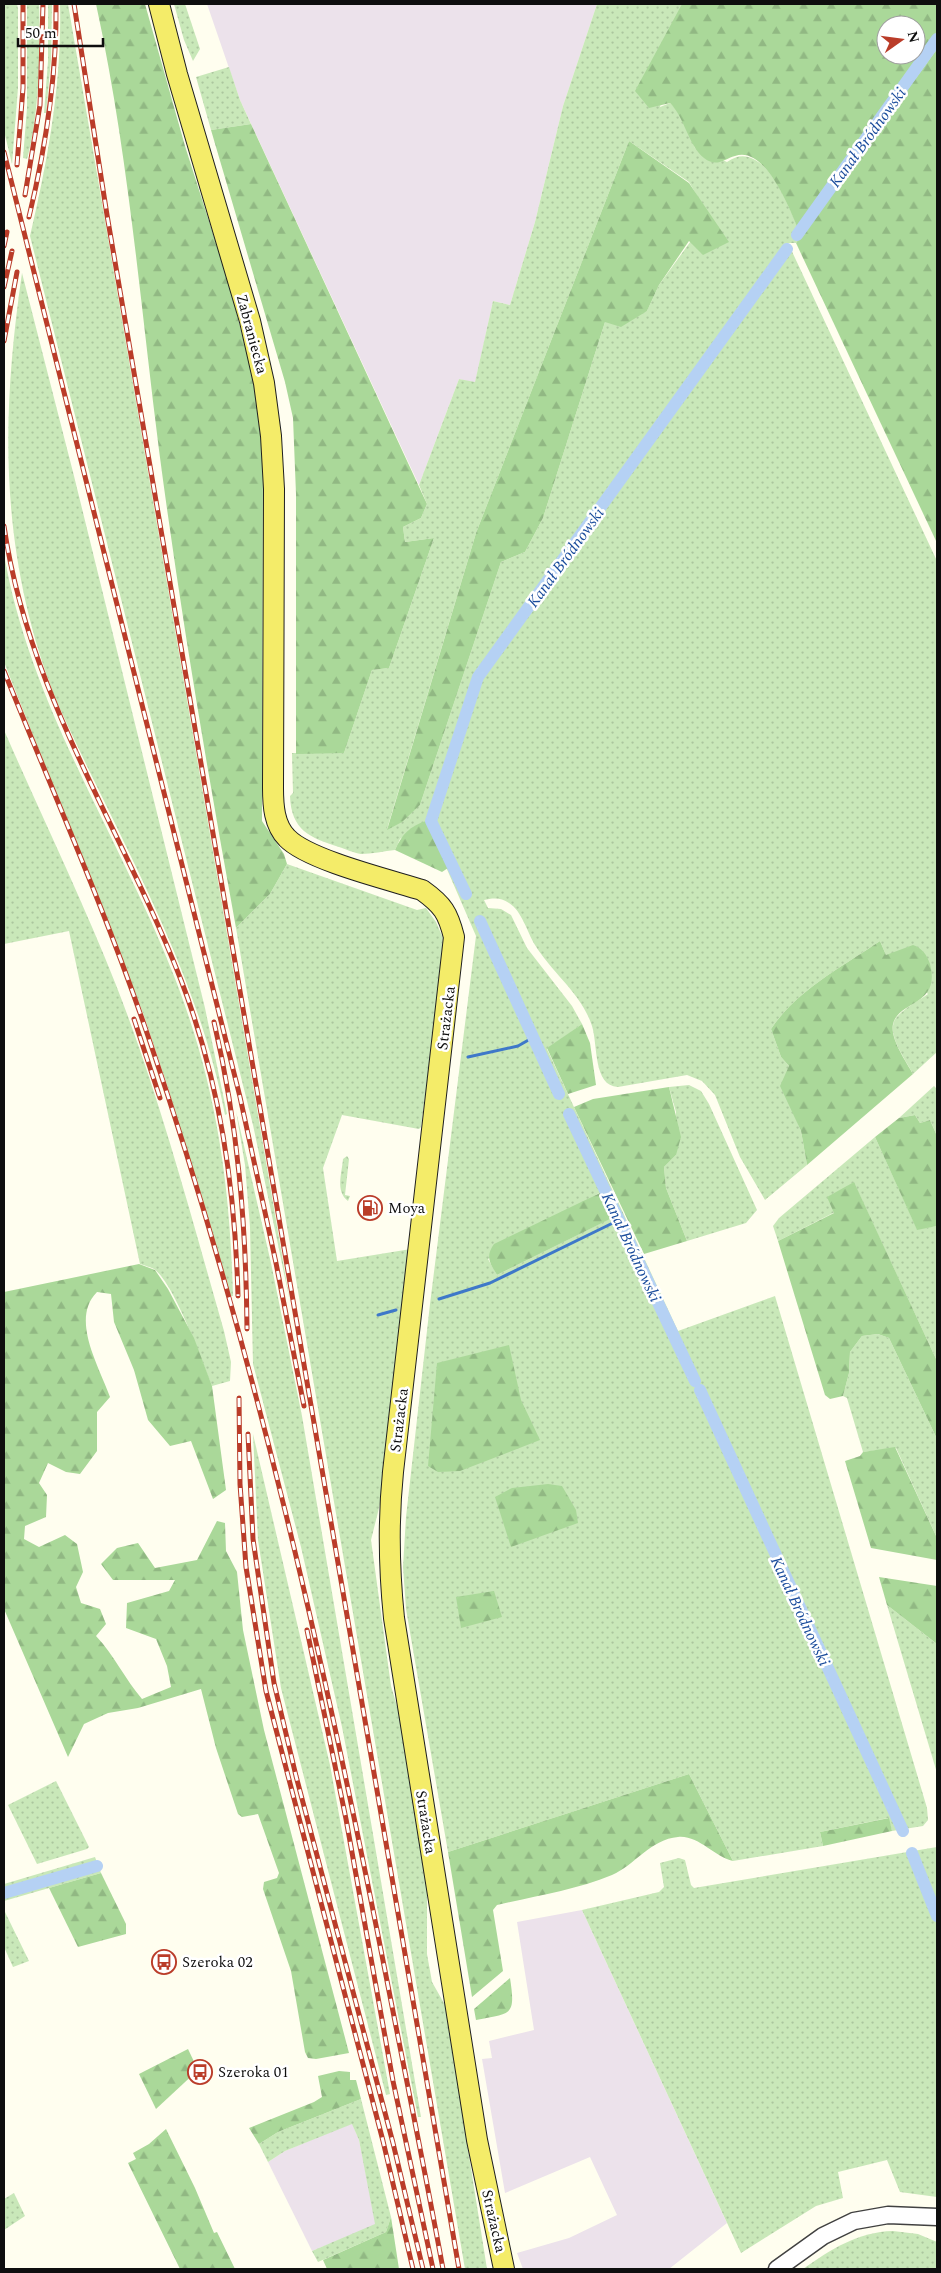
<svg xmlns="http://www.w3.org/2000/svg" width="941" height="2273" font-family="Spectral,serif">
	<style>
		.industrial { fill: #ece2eb }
		.grass { fill: url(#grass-dots); fill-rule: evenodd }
		.forest { fill: url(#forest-firs); fill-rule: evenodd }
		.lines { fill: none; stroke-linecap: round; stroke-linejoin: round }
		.stream { stroke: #3e78c9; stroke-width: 3 }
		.canal { stroke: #b5d1f4; stroke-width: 12 }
		.minor-casing { stroke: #414141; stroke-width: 19 }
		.major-casing { stroke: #1f1f1f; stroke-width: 22 }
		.minor { stroke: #fff; stroke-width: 16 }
		.major { stroke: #f4ec69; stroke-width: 20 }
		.rail-casing { stroke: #ba3c29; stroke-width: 5 }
		.rail { stroke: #fff; stroke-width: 3; stroke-dasharray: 9; stroke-linecap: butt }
		.labels { text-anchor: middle; stroke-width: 5; stroke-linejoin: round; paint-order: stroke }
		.street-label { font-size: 15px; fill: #0e0e0e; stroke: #fff }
		.poi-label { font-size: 15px; fill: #0e0e0e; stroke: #fff; text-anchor: start }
		.water-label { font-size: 16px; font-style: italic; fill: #1a4c9c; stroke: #fff }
	</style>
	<defs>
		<pattern id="grass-dots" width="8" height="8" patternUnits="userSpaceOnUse" patternTransform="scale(1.25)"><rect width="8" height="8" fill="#c9e8b9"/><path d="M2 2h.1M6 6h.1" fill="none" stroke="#abc69e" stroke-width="1.8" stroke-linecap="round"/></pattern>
		<pattern id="forest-firs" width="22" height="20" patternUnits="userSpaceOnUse" patternTransform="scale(1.25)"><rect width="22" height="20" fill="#aad899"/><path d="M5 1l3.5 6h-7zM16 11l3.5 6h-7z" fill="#91b883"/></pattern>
	</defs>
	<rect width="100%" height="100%" fill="#fffeef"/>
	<g class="industrial">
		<polygon points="207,4 597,4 563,106 535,222 510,305 493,301 475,383 459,379 419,485 240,100"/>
		<polygon points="582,1910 727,2223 669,2269 523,2269 517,2253 569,2238 617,2215 590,2157 505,2193 482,2059 492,2058 489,2041 534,2030 517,1922"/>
		<polygon points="352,2123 359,2140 376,2225 312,2251 268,2162 285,2151"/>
	</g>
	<g class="grass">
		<polygon points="4,4 17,4 18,9 18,88 12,164 4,131"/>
		<path d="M27,4H39C41,46 39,119 27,159L23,158L27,108Z"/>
		<polygon points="48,4 52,4 51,60 46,113 44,113 48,61"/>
		<path d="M60,4H68L290,1302L253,1125L30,236C48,160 62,82 60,4Z"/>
		<polygon points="174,4 185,4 200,49 193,61 184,40"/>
		<path d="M597,4H682L660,107L670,103L680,113L695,148L727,162C762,136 788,204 798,228L937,32V49L796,243H788L937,561V1052L913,1074C906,1060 885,1033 896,1018C903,1009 918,1001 928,994L886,955L880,941C842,967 797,990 771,1029L781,1057L789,1066L792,1109L801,1131L807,1165L765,1200L740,1157L715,1095L702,1081L687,1075L618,1087C593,1086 598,1045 592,1026C582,994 552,973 535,945C527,932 522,911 509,903C501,897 492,898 484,900L488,908L501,909L511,915L527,948L572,1006L582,1024L547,1049L678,1331L775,1296L927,1808L928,1820L923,1826L892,1831L888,1818L820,1832L823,1846L733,1861L689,1774L448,1852L406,1609L403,1567L406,1517L430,1304L476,936L426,821L400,839L395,850C385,851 371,854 361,854C354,853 345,849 339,847C310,838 291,830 290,796L293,793L292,753H344L372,670L389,668L434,538L405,542L403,527L421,518L427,504L419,485L459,379L475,382L493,301L510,305L535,222L563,106ZM629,141L689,182L709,216L659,285L647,311L605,322L543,518L525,552L501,562L420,805L387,829L476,533ZM599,1193L611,1218L497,1275L488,1259Z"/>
		<polygon points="229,67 240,100 251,124 211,130 196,77"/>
		<path d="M22,273L74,476L205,1008L227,1114L225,1115C197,967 117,836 56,700C0,557 0,424 22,273Z"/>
		<path d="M4,554C30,706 119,835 174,976C216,1083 230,1182 233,1296H230L168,1088L143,1013L4,662Z"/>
		<path d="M4,730C41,815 82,899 116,985C160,1097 191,1216 224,1331L231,1362L230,1381L212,1386C202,1361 174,1283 154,1269C150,1267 144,1265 140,1264L69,931L4,944Z"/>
		<polygon points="287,864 417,910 426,908 436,922 443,938 431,1076 425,1096 421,1127 419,1129 342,1115 323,1168 337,1261 411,1249 382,1496 371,1540 391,1686 400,1716 427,1888 427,1954 432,1982 445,2005 487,2269 465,2269 236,928 270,894"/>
		<polygon points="689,1085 701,1091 709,1104 757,1210 746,1223 687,1241 666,1188 664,1167 676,1155 676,1112 669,1087"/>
		<polygon points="934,1086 937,1089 937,1136 930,1120 920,1123 915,1115 899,1118"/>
		<polygon points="236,1111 271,1263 302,1416 421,2117 418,2117 342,1727 301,1547 253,1364 250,1227 245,1165"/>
		<polygon points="875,1137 917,1229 937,1226 937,1361 854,1183 828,1197 835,1212 778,1241 773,1226 779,1218"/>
		<path d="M347,1156L349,1159L345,1195L350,1196L348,1201C335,1191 342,1173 343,1159Z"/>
		<polygon points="878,1334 889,1338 937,1439 937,1538 896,1448 863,1452 847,1398 843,1396 849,1373 850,1352 862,1336"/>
		<polygon points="253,1434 330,1765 390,2094 386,2095 281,1688 258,1540"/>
		<polygon points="887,1605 937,1644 937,1773"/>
		<polygon points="56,1781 89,1847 87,1849 37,1864 8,1805"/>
		<polygon points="937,1847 937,2197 900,2192 887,2160 838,2172 843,2198 816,2206 741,2253 582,1910 659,1892 664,1887 660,1863 679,1858 685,1860 691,1885 694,1888"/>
		<polygon points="95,1857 101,1873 4,1901 4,1884"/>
		<polygon points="4,1910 29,1961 13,1967 4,1947"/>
		<polygon points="361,2099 391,2217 386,2232 318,2262 312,2251 375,2224 359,2140 352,2124 285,2151 268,2162 259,2144 278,2132"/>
		<polygon points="14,2193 25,2216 4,2230 4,2199"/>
		<path d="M893,2231L918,2234L937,2242V2269H803C831,2249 858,2232 893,2231Z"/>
	</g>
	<g class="forest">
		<path d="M96,4H145L185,146L230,287L254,382L263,459L262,821L284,854L287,864L270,894L236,928C207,769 180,610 159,450C140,301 128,151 96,4Z"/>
		<path d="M682,4H937V32L798,229C790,209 765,145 735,156C724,159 717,168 704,158C688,145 685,118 670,103L649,108L635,91ZM886,25H916V55H886Z"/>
		<polygon points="937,49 937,543 796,243"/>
		<polygon points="251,124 427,504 421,518 403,527 405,542 434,538 389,668 372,670 344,753 296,754 296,494 293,418 285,382 211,130"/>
		<polygon points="629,141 689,183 729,242 703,255 689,241 659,285 647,311 621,327 605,322 543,518 525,552 501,562 420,805 402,822 387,830 476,533"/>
		<path d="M426,821L448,868L442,872L395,850C402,834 410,826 426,821Z"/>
		<path d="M880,941L886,955L913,945C922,948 927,955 930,964C941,1006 899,1000 893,1024C890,1039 906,1061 913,1074L807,1165L801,1131L780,1086L789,1066L781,1057L771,1029C797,990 842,967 880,941Z"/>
		<polygon points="582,1024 590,1043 596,1085 568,1094 547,1048"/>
		<polygon points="669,1087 681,1137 676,1155 664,1167 666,1188 687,1241 644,1254 574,1107 593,1099"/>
		<polygon points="915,1115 920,1123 930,1120 937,1136 937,1226 917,1230 875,1137 899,1118"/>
		<polygon points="854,1182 937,1361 937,1439 889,1338 878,1334 862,1336 850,1352 849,1373 843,1396 830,1399 825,1395 778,1241 834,1213 827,1197"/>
		<path d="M600,1193L612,1218L497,1275C490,1263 485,1257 494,1244Z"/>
		<path d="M139,1264L155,1270L168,1289L194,1338L212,1386L226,1490L213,1499L191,1441L170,1446L148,1420L134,1370L114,1322L111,1294L97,1292C70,1319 99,1366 110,1397L97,1412V1451L80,1474L66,1472L48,1463L39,1483L47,1495L46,1517L25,1526L24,1539L39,1547L65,1535L77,1544L83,1572L76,1587L81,1603L100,1609L106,1624L96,1636C114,1655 125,1679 142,1699L171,1687L167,1666L156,1639L126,1628L127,1603L169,1591L175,1580H113L101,1564L117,1548L138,1543L155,1568L197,1560L217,1521L225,1523L226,1551L237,1572L243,1630L264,1730L349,2053L316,2059L308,2058L305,2052L291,1971L263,1889L264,1882L277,1878L279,1873L258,1814L242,1817L238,1814L216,1748L201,1689L138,1708L108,1713L84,1724L68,1757L4,1609V1292Z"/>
		<polygon points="509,1345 521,1400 540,1440 460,1471 438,1472 428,1466 437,1363"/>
		<polygon points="895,1447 937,1538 937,1560 871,1548 845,1461 860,1456 863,1452"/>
		<polygon points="548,1484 562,1486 576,1510 578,1523 511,1547 495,1497 512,1488"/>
		<polygon points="879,1577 937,1586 937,1644 887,1605"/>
		<polygon points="494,1591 502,1617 461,1628 456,1597"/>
		<path d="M689,1774L733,1861C714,1857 699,1835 678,1837C651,1839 635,1865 612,1875C576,1890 535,1896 497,1905L493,1910L503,1971L472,1997L448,1852Z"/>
		<polygon points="889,1818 892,1831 823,1846 820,1832"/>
		<polygon points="101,1873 126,1924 126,1934 78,1947 49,1888"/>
		<path d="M510,1978C516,2017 511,2013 476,2020L474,2009Z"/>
		<polygon points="188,2049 198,2070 156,2109 139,2074"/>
		<polygon points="339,2071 350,2072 350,2080 356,2080 361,2099 278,2132 259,2144 249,2128 314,2102 322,2097 318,2076"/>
		<polygon points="166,2129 195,2188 214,2233 217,2232 235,2269 180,2269 128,2163 136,2159 133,2153 149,2144"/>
		<polygon points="391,2217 399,2269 327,2269 323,2260 386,2232"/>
	</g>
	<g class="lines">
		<g class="stream">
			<polyline points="468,1057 518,1046 532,1038"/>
			<polyline points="439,1299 490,1283 619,1220"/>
			<polyline points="378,1315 396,1310"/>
		</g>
		<g class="canal">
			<polyline points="797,235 937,39"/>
			<polyline points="466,894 431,821 478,677 787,249"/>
			<polyline points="480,921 559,1094"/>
			<polyline points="569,1114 695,1381"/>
			<polyline points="700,1390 903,1831"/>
			<polyline points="912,1853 937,1916"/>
			<polyline points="4,1893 97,1866"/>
		</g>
		<defs>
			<polyline id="minor" points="777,2269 823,2236 854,2221 888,2215 937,2217"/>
			<path id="major" d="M159,4L177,74L250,321L264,383L271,436L274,489L273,788C273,805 274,825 287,838C308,860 390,880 422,890C443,905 448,913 454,937L393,1472C388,1521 389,1569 394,1618L477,2140L504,2269"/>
		</defs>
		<use href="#minor" class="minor-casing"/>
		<use href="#major" class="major-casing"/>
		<use href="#minor" class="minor"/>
		<use href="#major" class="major"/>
		<defs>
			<g id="rail">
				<polyline points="74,4 107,215 459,2269"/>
				<polyline points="4,152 240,1097 276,1263 304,1406"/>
				<polyline points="17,165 23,88 23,4"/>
				<polyline points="25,195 40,105 43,4"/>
				<path d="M29,217C46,146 57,77 56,4"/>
				<polyline points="4,246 7,232"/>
				<polyline points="4,287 12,251"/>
				<polyline points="4,341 17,272"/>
				<path d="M4,526C28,694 121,826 181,980C220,1082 235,1187 238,1296"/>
				<path d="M4,671C53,792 106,912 148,1036C254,1347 326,1668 389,1991C407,2083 426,2176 443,2269"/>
				<polyline points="134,1019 160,1098"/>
				<path d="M214,1022C238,1125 246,1223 247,1329"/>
				<polyline points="239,1398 240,1484 246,1567 266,1691 383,2141 413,2269"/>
				<polyline points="248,1434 253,1539 274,1683 296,1776 393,2143 423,2269"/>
				<polyline points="307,1630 346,1819 393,2081 433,2269"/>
			</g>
		</defs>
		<use href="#rail" class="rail-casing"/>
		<use href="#rail" class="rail"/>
	</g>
	<defs>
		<symbol id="fuel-ring" viewBox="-11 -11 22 22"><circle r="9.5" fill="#fff" stroke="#ba3c29" stroke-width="1.5"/><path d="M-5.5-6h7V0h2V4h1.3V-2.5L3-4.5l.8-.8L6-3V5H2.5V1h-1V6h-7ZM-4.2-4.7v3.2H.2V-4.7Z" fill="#ba3c29"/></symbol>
		<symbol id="bus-ring" viewBox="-11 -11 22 22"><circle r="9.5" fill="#fff" stroke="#ba3c29" stroke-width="1.5"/><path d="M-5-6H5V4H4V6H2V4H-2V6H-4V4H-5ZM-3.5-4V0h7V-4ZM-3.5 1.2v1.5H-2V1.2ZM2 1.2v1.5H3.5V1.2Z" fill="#ba3c29"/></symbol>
	</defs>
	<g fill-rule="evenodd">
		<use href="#fuel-ring" x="356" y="1194" width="28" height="28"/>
		<use href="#bus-ring" x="150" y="1948" width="28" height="28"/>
		<use href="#bus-ring" x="186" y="2058" width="28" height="28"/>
	</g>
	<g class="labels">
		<g class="street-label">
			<text transform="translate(252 334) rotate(75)" y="5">Zabraniecka</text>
			<text transform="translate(446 1018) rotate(-83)" y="5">Strażacka</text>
			<text transform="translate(399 1420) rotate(-83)" y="5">Strażacka</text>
			<text transform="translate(426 1822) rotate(81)" y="5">Strażacka</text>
			<text transform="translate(494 2221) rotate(77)" y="5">Strażacka</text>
		</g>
		<g class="poi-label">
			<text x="388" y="1213">Moya</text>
			<text x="182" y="1967">Szeroka 02</text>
			<text x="218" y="2077">Szeroka 01</text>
		</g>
		<g class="water-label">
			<text transform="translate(867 137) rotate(-54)" y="6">Kanał Bródnowski</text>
			<text transform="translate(565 557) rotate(-54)" y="6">Kanał Bródnowski</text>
			<text transform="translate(632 1247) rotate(65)" y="6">Kanał Bródnowski</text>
			<text transform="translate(801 1611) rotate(65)" y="6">Kanał Bródnowski</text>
		</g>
	</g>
	<rect width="941" height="2273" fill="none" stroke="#0e0e0e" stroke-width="10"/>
	<g transform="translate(901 40) rotate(76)"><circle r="24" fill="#ffffff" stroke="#9f9f9f"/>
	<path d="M0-4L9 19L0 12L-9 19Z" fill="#ba3c29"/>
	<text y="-8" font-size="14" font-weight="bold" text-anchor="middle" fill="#0e0e0e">N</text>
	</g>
	<path d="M18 38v8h85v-8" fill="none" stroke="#0e0e0e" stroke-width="2.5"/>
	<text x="25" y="38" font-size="15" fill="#0e0e0e" stroke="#ffffff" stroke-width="4" paint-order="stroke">50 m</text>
</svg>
